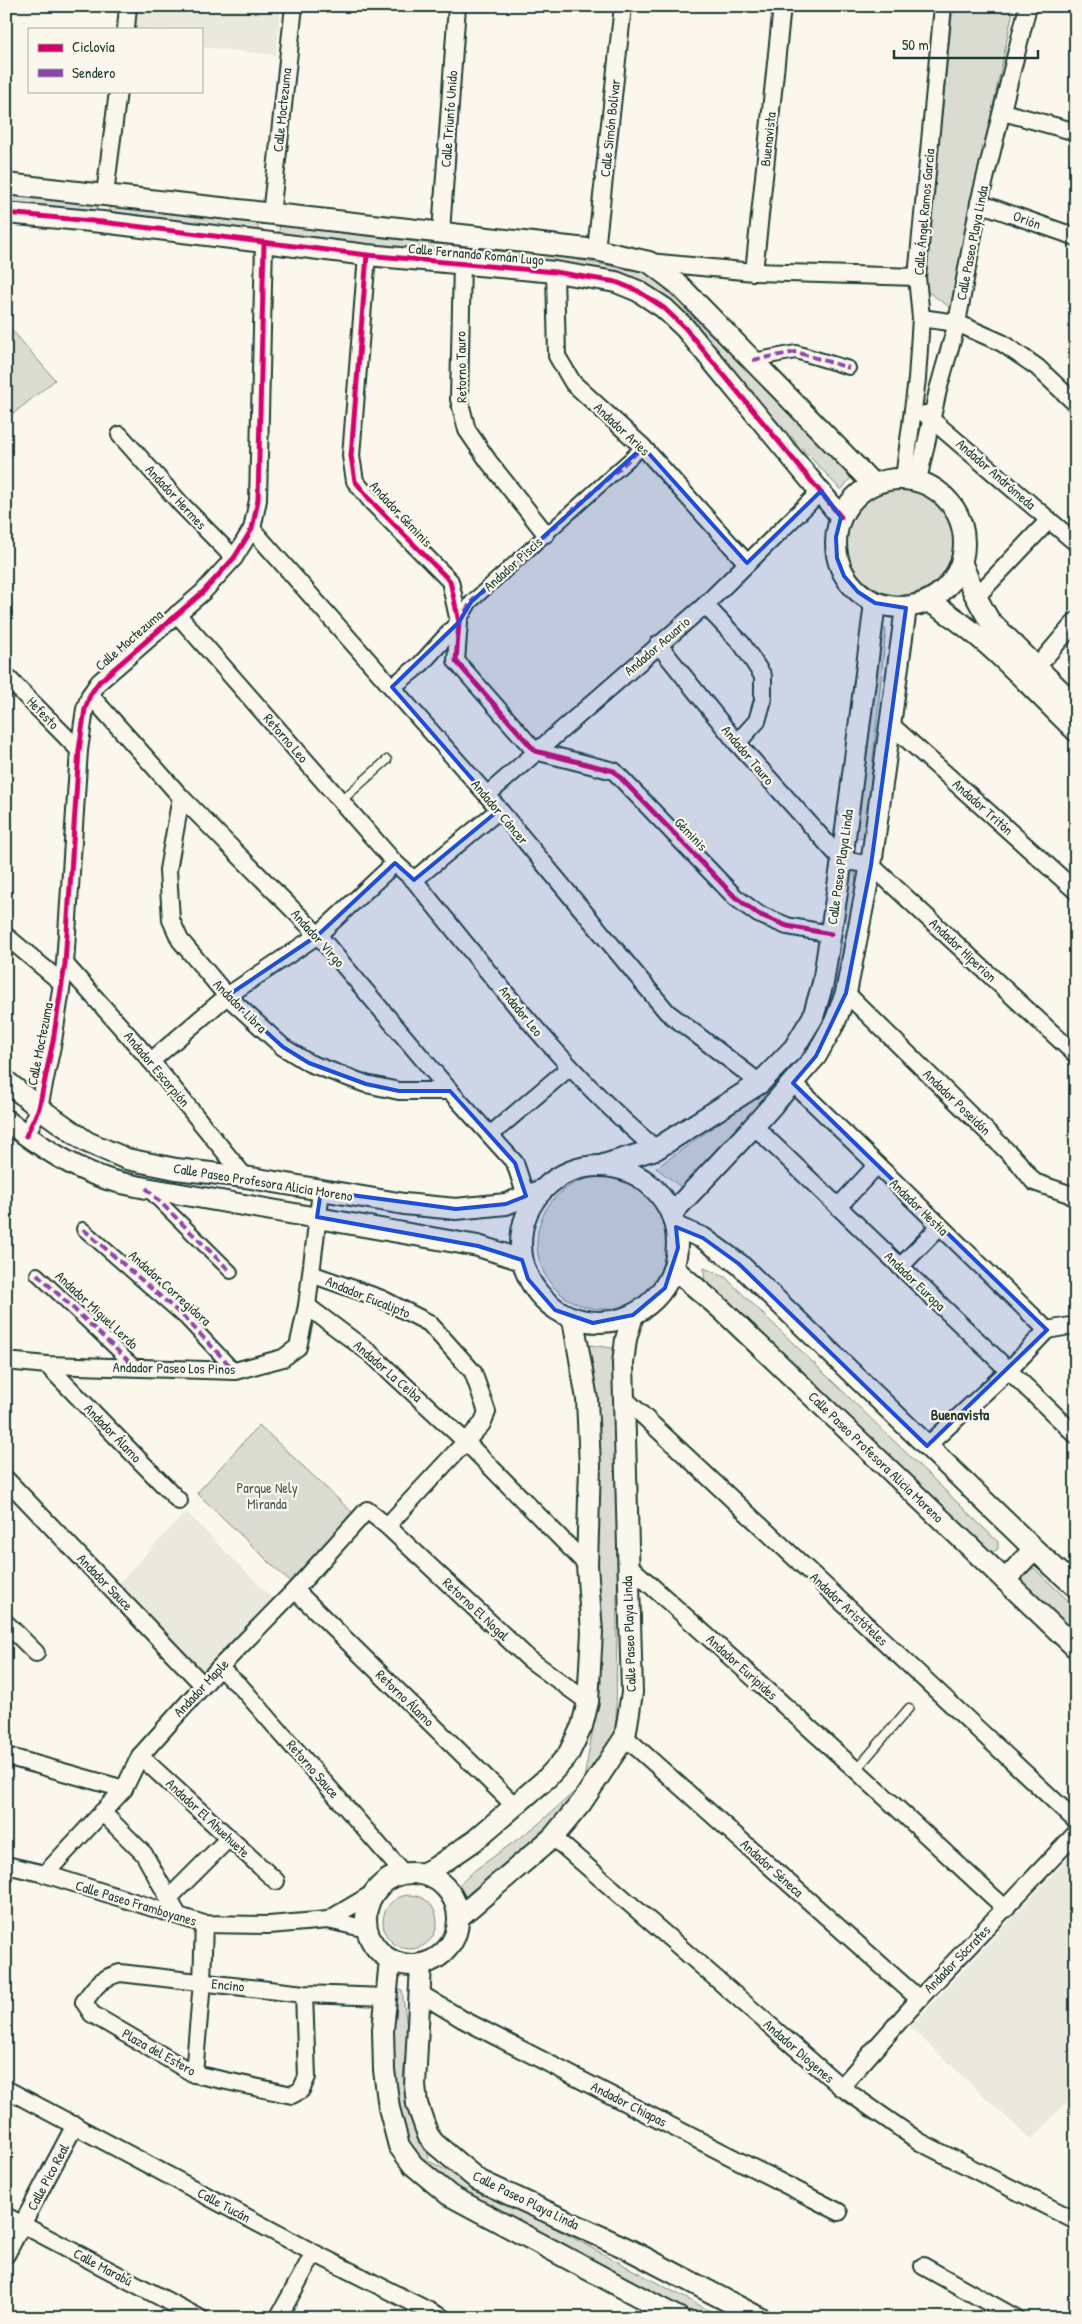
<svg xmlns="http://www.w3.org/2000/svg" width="1082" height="2324" font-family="'Patrick Hand',sans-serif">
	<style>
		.built { fill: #eae9de }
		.green { fill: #dbdcd1; stroke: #7d8c82 }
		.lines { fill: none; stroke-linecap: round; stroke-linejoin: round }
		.service-casing { stroke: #1f3d34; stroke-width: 11 }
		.pedestrian-casing { stroke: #1f3d34; stroke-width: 16 }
		.minor-casing { stroke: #1f3d34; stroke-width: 20 }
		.tertiary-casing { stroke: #1f3d34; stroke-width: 24 }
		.service { stroke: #fbf7ec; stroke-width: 8 }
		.pedestrian { stroke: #fbf7ec; stroke-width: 12 }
		.minor { stroke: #fbf7ec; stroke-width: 16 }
		.tertiary { stroke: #fbf7ec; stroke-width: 20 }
		.quiet { stroke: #8e44ad; stroke-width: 4; stroke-dasharray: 8 4; stroke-linecap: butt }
		.cycleway-casing { stroke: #fbf7ec; stroke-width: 8 }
		.cycleway { stroke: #d6006c; stroke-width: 5 }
		.marked { fill: #1d4ed8; fill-opacity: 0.2; stroke: #1d4ed8; stroke-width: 4; stroke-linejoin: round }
		.labels { text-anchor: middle; stroke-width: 4.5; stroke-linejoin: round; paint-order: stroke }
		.street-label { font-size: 14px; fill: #1f3d34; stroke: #fbf7ec }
		.park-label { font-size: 14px; fill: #455d53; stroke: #fbf7ec }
		.neighbourhood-label { font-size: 15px; font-weight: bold; fill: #1f3d34; stroke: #fbf7ec }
	</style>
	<rect width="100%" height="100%" fill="#fbf7ec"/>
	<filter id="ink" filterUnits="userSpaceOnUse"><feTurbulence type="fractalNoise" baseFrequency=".02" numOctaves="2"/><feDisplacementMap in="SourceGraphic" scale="10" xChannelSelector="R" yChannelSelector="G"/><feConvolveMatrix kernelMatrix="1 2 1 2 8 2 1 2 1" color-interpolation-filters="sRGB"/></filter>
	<g filter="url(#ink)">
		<g class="built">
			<polygon points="138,6 281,6 276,55 201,47 201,29 135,29"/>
			<polygon points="639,456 741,564 541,742 465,664 466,615"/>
			<polygon points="186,1512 274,1600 198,1677 115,1587"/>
			<polygon points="1071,1855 1076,1859 1076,2092 1031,2140 910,2027"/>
		</g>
		<g class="green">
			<polygon points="953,6 1014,6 951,308 924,289"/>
			<polygon points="6,189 97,200 97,211 6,202"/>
			<polygon points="110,206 258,222 258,232 110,216"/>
			<polygon points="280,224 435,237 441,250 278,239"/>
			<polygon points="460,238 649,273 853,475 841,490 652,288 461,254"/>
			<polygon points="6,323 55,380 14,413 6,405"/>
			<circle cx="900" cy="542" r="53"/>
			<polygon points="878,629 886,629 865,839 853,837"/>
			<polygon points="856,868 853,924 839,919 848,870"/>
			<polygon points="838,943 851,943 840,1001 811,1059 685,1190 656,1168 765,1090 799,1052"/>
			<circle cx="603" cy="1243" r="66"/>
			<polygon points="704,1268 725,1277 998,1542 998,1549 988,1555 705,1286"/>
			<polygon points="583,1344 619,1349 616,1734 598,1775 542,1840 462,1907 454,1890 475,1870 536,1826 583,1784 601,1684 595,1395"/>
			<polygon points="259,1425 354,1514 291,1583 197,1493"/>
			<polygon points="1034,1568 1076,1608 1076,1636 1019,1584 1025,1571"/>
			<circle cx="410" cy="1922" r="27"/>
			<polygon points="391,1987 402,1990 408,2035 403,2077 429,2161 723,2318 693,2318 455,2196 404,2148 390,2083"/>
		</g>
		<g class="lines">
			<defs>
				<g id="service">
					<polyline points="341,801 387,760"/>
					<polyline points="856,1770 909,1708"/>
				</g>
				<g id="pedestrian">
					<polyline points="753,360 796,352 849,368"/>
					<polyline points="459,622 471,602 643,447"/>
					<polyline points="146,1188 231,1272"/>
					<polyline points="83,1229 185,1318 235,1371"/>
					<polyline points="37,1274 136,1368"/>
				</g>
				<g id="minor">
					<polyline points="126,29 128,6"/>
					<polyline points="1003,112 1076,132"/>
					<polyline points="105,194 118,91"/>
					<polyline points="979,203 1076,237"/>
					<polyline points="271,215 294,6"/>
					<polyline points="441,232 457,6"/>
					<polyline points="596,250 623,6"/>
					<polyline points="367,255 351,456 355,481 372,502 450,581 459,622 456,661 535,751 614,771 735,897 758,914 787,926 831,934"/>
					<polyline points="649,262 754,272 917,277"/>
					<polyline points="462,263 459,399 467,430 489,462 546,534"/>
					<polyline points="555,272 557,356 573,383 643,447 747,563"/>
					<polyline points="754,272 782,6"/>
					<polyline points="921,318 957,323 1002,343 1037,367 1076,404"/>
					<polyline points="925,414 1076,543"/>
					<polyline points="120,435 181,504 234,558"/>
					<polyline points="904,478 917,379 921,318 917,277 943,6"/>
					<polyline points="918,480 938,390 957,323 979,203 1028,6"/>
					<polyline points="252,529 487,795 667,1012 760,1083"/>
					<polyline points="976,597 1049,520"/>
					<polyline points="705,605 742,644 763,676 763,700 757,721 737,743"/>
					<path d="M177,614L395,863L414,880C490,974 563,1071 656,1149"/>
					<polyline points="658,644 737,743 842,860 871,865 1076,1055"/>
					<polyline points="1036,668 1076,621"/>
					<polyline points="6,676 79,750"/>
					<polyline points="392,687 421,664 459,622"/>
					<polyline points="90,695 181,797 318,935 450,1091 515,1163 526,1196"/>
					<polyline points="890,724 1076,891"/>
					<polyline points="487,795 705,605 821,491"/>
					<polyline points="181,797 168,870 171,920 180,940 227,996 283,1047 309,1063 366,1084 399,1091 450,1091"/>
					<polyline points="414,880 499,810"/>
					<polyline points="6,936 62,983"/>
					<polyline points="65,964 151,1061 245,1177"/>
					<polyline points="846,993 1018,1162 1034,1182 1069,1194 1076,1199"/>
					<polyline points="151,1061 227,996 318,935 395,863"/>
					<polyline points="793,1083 1047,1330"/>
					<polyline points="754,1126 1076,1435"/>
					<polyline points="490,1135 570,1067"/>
					<polyline points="26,1136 39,1108 53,1041 65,964 79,750 85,709 90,695 99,682 203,592 234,558 252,529 258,500 264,243"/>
					<polyline points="838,1207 877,1165"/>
					<polyline points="900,1267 939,1227"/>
					<polyline points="311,1274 382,1299 429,1323 473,1372 487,1412 482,1424 387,1526"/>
					<polyline points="307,1306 370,1353 465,1441 587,1565"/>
					<polyline points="1047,1330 1076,1325"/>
					<polyline points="6,1361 47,1365 235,1371 283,1358 298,1347 307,1306 321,1191"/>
					<polyline points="47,1365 179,1501"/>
					<polyline points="623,1397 1076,1821"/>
					<polyline points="927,1446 1008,1371 1047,1330"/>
					<polyline points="6,1479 203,1685"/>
					<polyline points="627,1564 856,1770 1006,1909"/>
					<polyline points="295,1590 515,1806"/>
					<polyline points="6,1623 36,1653"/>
					<polyline points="219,1668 241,1687 404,1874"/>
					<polyline points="625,1737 919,1999"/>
					<polyline points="6,1756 124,1789"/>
					<polyline points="140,1756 276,1881"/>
					<polyline points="102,1812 144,1854 178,1915"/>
					<polyline points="553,1837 841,2087 920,2142 1076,2221"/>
					<polyline points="6,1865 45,1874 204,1924 269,1925 328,1920 367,1929"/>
					<polyline points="45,1874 124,1789 140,1756 219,1668 295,1590 367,1510 387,1526 529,1659 588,1702"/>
					<polyline points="169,1898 229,1838"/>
					<polyline points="328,1920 375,1892"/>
					<path d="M304,1994L307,2077L301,2090L292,2095L194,2074L92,2014L84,2002C95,1986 101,1978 120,1973L304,1994L385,1997"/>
					<polyline points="421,1994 462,2019 839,2212"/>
					<polyline points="194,2074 202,1982 204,1924"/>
					<polyline points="841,2087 919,1999 1076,1833"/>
					<polyline points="6,2089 314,2253 443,2318"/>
					<polyline points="6,2216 200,2318"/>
					<polyline points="6,2255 75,2125"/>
					<polyline points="923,2266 1016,2318"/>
					<polyline points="278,2318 314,2253"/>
				</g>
				<g id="tertiary">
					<polyline points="6,184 596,250 649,262 678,284 873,484"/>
					<polyline points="6,213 102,222 367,255 555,272 616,282 638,291 664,308 685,328 841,517"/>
					<circle cx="900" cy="543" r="64"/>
					<polyline points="962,564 974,593 989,620 1076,706"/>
					<path d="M929,602C982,631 1031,688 1076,731"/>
					<polyline points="6,1081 39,1108 87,1142 127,1159 176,1169 245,1177 404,1204 456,1209 506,1204 542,1190"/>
					<path d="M6,1120C35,1143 68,1166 104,1178C117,1183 132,1185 146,1188L478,1246L522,1260"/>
					<polyline points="603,1165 656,1149 760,1083 794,1048 813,1017 823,983 842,860 875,603"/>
					<circle cx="599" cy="1244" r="78"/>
					<polyline points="672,1213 754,1126 816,1056 835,1022 846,993 871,865 906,608"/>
					<polyline points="676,1227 703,1238 739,1264 1034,1549 1076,1587"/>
					<polyline points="674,1269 721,1309 1076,1648"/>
					<polyline points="1005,1580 1034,1549"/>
					<circle cx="412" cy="1919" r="46"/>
					<polyline points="421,1874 436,1867 474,1841 547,1778 568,1755 582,1726 588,1702 592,1632 587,1565 590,1466 587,1399 573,1319"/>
					<polyline points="458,1918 553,1837 582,1802 625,1737 632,1693 623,1363 626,1339 633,1315"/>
					<polyline points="390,1960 383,2030 384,2070 389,2108 399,2146 413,2165 449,2195 679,2318"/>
					<polyline points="421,1964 415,2086 417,2104 428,2135 434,2143 478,2180 630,2250 760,2318"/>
				</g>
			</defs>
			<use href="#service" class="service-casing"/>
			<use href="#pedestrian" class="pedestrian-casing"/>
			<use href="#minor" class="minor-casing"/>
			<use href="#tertiary" class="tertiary-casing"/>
			<use href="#service" class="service"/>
			<use href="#pedestrian" class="pedestrian"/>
			<use href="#minor" class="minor"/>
			<use href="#tertiary" class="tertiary"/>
			<g class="quiet">
				<polyline points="753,360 796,352 849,368"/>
				<polyline points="459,622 471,602 643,447"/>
				<polyline points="146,1188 231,1272"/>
				<polyline points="83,1229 185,1318 235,1371"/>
				<polyline points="37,1274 136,1368"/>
			</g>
			<defs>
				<g id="cycleway">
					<polyline points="6,213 102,222 367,255 555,272 616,282 638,291 664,308 685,328 841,517"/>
					<polyline points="367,255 351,456 355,481 372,502 450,581 459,622 456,661 535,751 614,771 735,897 758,914 787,926 831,934"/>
					<polyline points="26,1136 39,1108 53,1041 65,964 79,750 85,709 90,695 99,682 203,592 234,558 252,529 258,500 264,243"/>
				</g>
			</defs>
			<use href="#cycleway" class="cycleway-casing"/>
			<use href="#cycleway" class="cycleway"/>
		</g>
	</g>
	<path class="marked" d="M643,447L747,563L821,491L841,517L836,537L837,558L844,576L858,592L875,603L906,608L871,865L846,993L816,1056L793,1083L1047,1330L927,1446L739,1264L703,1238L676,1227L678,1248L665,1288L633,1315L593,1323L555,1310L528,1279L522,1260L478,1246L317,1217L321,1191L456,1209L506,1204L526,1196L515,1163L450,1091H399L366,1084L309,1063L283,1047L227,996L318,935L395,863L414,880L499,810L392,687L459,622L471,602Z"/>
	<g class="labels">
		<g class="street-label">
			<text transform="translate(282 110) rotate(-84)" y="5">Calle Moctezuma</text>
			<text transform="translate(449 119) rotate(-86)" y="5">Calle Triunfo Unido</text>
			<text transform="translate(610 128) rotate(-84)" y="5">Calle Simón Bolívar</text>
			<text transform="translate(768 139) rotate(-84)" y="5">Buenavista</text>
			<text transform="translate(924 212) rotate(-85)" y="5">Calle Ángel Ramos García</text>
			<text transform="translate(1027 220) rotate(20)" y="5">Orión</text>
			<text transform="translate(972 243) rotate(-79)" y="5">Calle Paseo Playa Linda</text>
			<text transform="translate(476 254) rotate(5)" y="5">Calle Fernando Román Lugo</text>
			<text transform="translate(461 367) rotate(-91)" y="5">Retorno Tauro</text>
			<text transform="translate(622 429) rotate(43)" y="5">Andador Aries</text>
			<text transform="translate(996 474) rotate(41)" y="5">Andador Andrómeda</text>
			<text transform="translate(176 497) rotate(47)" y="5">Andador Hermes</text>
			<text transform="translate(401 514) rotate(47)" y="5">Andador Géminis</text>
			<text transform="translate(513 564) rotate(-42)" y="5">Andador Piscis</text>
			<text transform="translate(129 640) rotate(-41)" y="5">Calle Moctezuma</text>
			<text transform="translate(657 646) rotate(-41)" y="5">Andador Acuario</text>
			<text transform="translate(43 713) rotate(46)" y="5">Hefesto</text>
			<text transform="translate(286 738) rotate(49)" y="5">Retorno Leo</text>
			<text transform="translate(748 755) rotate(50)" y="5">Andador Tauro</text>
			<text transform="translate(983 807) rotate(42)" y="5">Andador Tritón</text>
			<text transform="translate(500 812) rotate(50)" y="5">Andador Cáncer</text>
			<text transform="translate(691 834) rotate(46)" y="5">Géminis</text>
			<text transform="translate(840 867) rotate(-82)" y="5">Calle Paseo Playa Linda</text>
			<text transform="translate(318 938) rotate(48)" y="5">Andador Virgo</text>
			<text transform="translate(963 950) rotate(43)" y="5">Andador Hiperion</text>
			<text transform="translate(240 1006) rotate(45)" y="5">Andador Libra</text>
			<text transform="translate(521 1011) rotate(51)" y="5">Andador Leo</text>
			<text transform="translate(40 1044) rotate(-79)" y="5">Calle Moctezuma</text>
			<text transform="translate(157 1069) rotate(50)" y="5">Andador Escorpión</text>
			<text transform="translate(957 1102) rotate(44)" y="5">Andador Poseidón</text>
			<text transform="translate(263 1182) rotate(9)" y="5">Calle Paseo Profesora Alicia Moreno</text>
			<text transform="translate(919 1207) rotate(44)" y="5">Andador Hestia</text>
			<text transform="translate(915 1281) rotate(44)" y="5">Andador Europa</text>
			<text transform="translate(170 1288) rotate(42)" y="5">Andador Corregidora</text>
			<text transform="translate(368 1297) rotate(22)" y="5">Andador Eucalipto</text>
			<text transform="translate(97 1310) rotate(43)" y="5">Andador Miguel Lerdo</text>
			<text transform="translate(174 1368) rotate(1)" y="5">Andador Paseo Los Pinos</text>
			<text transform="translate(388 1371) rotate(41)" y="5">Andador La Ceiba</text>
			<text transform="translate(113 1433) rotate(46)" y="5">Andador Álamo</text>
			<text transform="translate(876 1457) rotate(44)" y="5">Calle Paseo Profesora Alicia Moreno</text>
			<text transform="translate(105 1582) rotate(46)" y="5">Andador Sauce</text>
			<text transform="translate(476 1609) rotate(43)" y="5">Retorno El Nogal</text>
			<text transform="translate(849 1609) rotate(43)" y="5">Andador Aristóteles</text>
			<text transform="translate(629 1634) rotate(-92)" y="5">Calle Paseo Playa Linda</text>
			<text transform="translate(742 1667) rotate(42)" y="5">Andador Euripides</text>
			<text transform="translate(201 1688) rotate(-47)" y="5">Andador Maple</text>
			<text transform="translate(405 1698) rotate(44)" y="5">Retorno Álamo</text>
			<text transform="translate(313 1769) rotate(49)" y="5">Retorno Sauce</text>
			<text transform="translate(208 1818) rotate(43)" y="5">Andador El Ahuehuete</text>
			<text transform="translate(772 1868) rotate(42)" y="5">Andador Séneca</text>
			<text transform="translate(136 1903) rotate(17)" y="5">Calle Paseo Framboyanes</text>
			<text transform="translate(957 1959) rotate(-46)" y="5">Andador Sócrates</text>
			<text transform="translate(228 1985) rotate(6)" y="5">Encino</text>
			<text transform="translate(799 2051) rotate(41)" y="5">Andador Diogenes</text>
			<text transform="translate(159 2052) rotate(29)" y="5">Plaza del Estero</text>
			<text transform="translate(629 2104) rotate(27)" y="5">Andador Chiapas</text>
			<text transform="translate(48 2177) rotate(-62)" y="5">Calle Pico Real</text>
			<text transform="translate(526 2200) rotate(26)" y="5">Calle Paseo Playa Linda</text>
			<text transform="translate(224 2205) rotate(28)" y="5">Calle Tucán</text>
			<text transform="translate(103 2267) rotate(28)" y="5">Calle Marabú</text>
		</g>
		<g class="park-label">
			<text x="267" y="1493">Parque Nely<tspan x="267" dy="16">Miranda</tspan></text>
		</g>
		<g class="neighbourhood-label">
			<text x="960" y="1420">Buenavista</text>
		</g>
	</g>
	<rect width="1082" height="2324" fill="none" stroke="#fbf7ec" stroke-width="25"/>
	<rect x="12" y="12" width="1057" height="2299" fill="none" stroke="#1f3d34" stroke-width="2" filter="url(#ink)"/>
	<rect x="28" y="28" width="175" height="65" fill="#fbf7ec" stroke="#a3ada2"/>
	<rect x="38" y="44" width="25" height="8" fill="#d6006c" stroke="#a3ada2"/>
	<text x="72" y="52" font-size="15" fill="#1f3d34">Ciclovía</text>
	<rect x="38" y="69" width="25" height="8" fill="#8e44ad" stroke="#a3ada2"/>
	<text x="72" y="78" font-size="15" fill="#1f3d34">Sendero</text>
	<path d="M894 50v8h144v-8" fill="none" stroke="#1f3d34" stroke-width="2.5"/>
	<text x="902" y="50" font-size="15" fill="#1f3d34" stroke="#fbf7ec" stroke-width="4" paint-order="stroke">50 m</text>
</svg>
